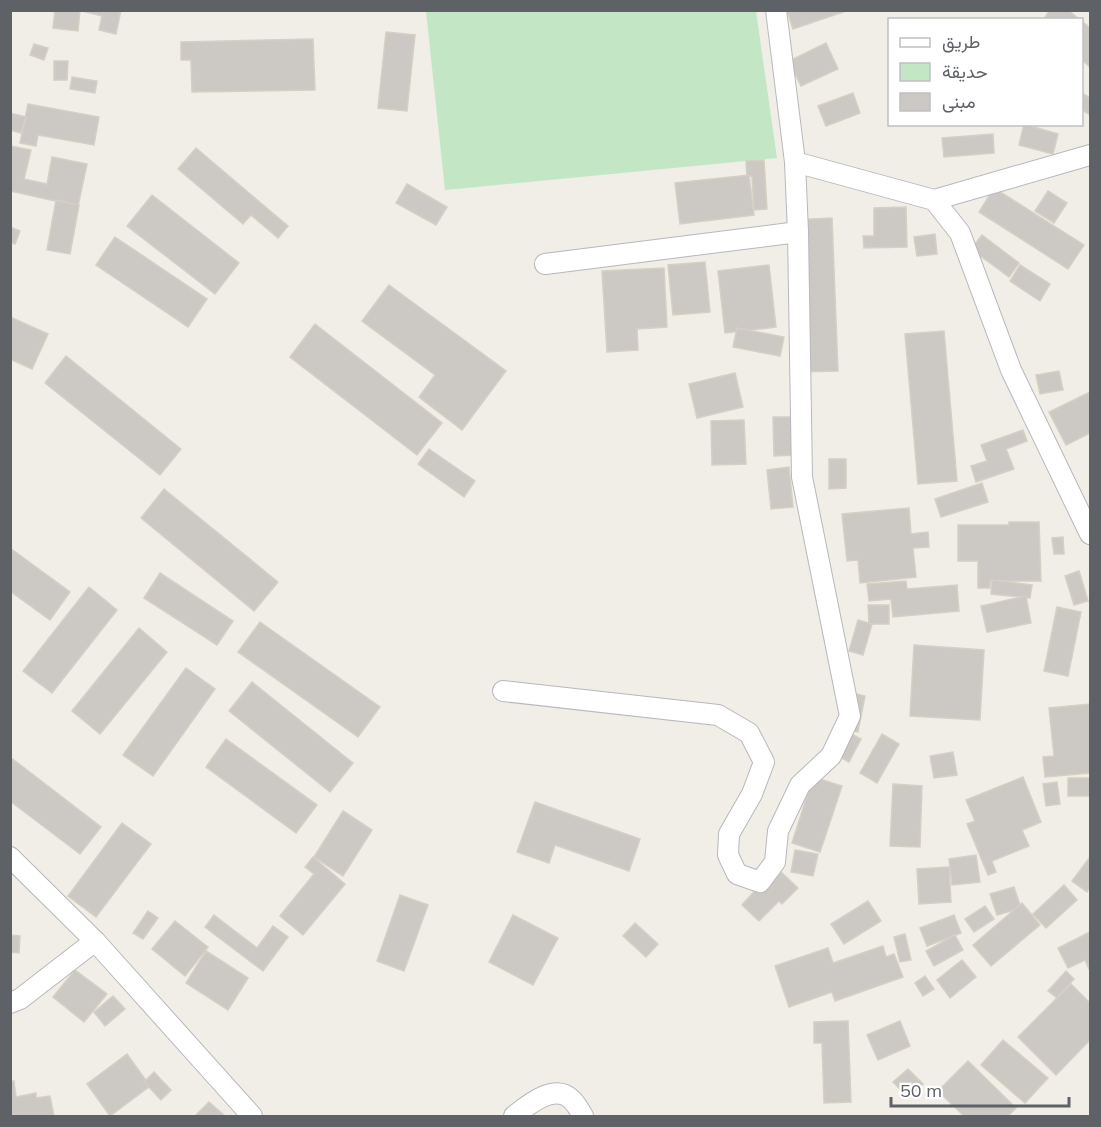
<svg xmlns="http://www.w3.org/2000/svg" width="1101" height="1127" font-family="Mulish,Vazirmatn,sans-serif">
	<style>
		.green { fill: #c3e7c4 }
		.building { fill: #ccc8c3; stroke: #d5d0c4; stroke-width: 1.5 }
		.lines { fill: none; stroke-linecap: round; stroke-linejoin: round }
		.minor-casing { stroke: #b6b8bd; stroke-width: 22 }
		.minor { stroke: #fff; stroke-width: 20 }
	</style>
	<rect width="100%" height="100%" fill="#f0eee6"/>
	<polygon class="green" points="426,11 756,11 777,158 445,190"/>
	<g class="building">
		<polygon points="55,10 80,10 78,31 53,28"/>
		<polygon points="78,10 121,10 116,34 99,30 102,16"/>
		<polygon points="787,10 849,10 793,29"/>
		<polygon points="1050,10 1068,10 1080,20 1043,20"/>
		<polygon points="1082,21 1090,28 1090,67 1082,60"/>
		<polygon points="386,32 415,35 407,111 378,108"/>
		<polygon points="313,39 315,90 192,92 191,60 181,60 181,42"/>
		<polygon points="826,43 838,69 801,86 789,61"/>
		<polygon points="34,44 48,48 44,60 30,55"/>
		<polygon points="54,61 68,61 67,80 54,80"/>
		<polygon points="72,77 97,81 95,93 70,89"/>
		<polygon points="853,93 860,113 826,126 818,106"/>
		<polygon points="1082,93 1090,98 1090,115 1082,110"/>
		<polygon points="28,104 99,117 94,145 38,135 36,146 20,143"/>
		<polygon points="10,113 26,117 21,133 10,130"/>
		<polygon points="1024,124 1058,134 1053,154 1019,145"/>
		<polygon points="993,134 994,153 944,157 942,138"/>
		<polygon points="10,146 31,150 24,179 47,184 52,157 87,164 78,206 10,191"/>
		<polygon points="196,148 288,226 278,238 251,215 243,224 178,169"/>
		<polygon points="764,160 767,209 754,210 752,176 747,177 746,161"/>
		<polygon points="749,175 754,215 680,224 675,183"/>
		<polygon points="407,184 447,207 436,225 396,203"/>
		<polygon points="994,188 1084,245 1068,269 979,212"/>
		<polygon points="1048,191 1067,203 1054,223 1035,211"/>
		<polygon points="152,195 239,263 215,294 127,226"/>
		<polygon points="56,200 79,205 70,254 47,250"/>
		<polygon points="906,207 907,247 864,248 863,236 874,236 874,208"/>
		<polygon points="832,218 838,371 799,372 792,220"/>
		<polygon points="10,227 20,231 15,244 10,242"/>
		<polygon points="935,234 937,254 917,256 914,237"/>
		<polygon points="982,235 1019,263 1009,277 971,249"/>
		<polygon points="115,237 207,299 188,327 96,265"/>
		<polygon points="705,262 710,312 673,315 668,265"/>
		<polygon points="769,265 776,327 725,333 718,271"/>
		<polygon points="1020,265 1050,284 1040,301 1010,281"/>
		<polygon points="664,268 667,327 637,329 638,350 607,352 602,271"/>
		<polygon points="389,285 506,371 462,430 419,397 435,375 362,321"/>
		<polygon points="10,317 48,334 32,369 10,359"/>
		<polygon points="315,324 442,423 417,455 290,357"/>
		<polygon points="737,328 784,337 780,356 733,347"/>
		<polygon points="944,331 957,481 918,484 905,334"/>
		<polygon points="66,356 181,449 160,475 45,383"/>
		<polygon points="1059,371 1063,390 1040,394 1036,375"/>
		<polygon points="735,373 743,407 697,418 689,384"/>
		<polygon points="1090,392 1090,433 1066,445 1049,412"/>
		<polygon points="773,417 795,417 796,455 774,456"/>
		<polygon points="744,420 746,464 712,465 711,421"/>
		<polygon points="1023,430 1027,441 1006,449 1014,469 976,482 971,466 987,461 981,445"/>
		<polygon points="429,449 475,481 464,497 418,464"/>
		<polygon points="829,459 846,459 846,488 829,489"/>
		<polygon points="789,467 793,507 771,509 767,470"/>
		<polygon points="982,483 988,502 941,517 935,499"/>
		<polygon points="164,489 278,582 254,611 141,518"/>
		<polygon points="909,508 911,534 928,532 929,547 913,548 916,577 860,583 858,560 847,561 842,514"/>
		<polygon points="1009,522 1039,522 1041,581 990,581 990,588 978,588 978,561 958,561 958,525 1009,525"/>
		<polygon points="1063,537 1064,554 1054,554 1052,538"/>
		<polygon points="10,548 70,592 50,620 10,591"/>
		<polygon points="1079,571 1088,601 1074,605 1065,576"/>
		<polygon points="160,573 233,621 217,645 144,598"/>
		<polygon points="992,580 1032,585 1030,598 991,594"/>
		<polygon points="906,581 907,589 957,585 959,611 893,617 891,599 869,601 867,584"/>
		<polygon points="89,587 117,610 52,693 23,671"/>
		<polygon points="1026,596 1031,623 987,632 981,606"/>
		<polygon points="868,605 889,605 889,624 869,624"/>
		<polygon points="1057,607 1081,612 1068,676 1044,671"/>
		<polygon points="858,620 872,624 863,655 849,651"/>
		<polygon points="260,622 380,707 358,737 238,652"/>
		<polygon points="139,628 167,652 100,734 72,711"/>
		<polygon points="914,645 984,650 980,720 910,716"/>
		<polygon points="186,668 215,689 153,776 123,755"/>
		<polygon points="252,682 353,763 330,792 229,711"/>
		<polygon points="848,692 865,696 858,732 841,729"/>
		<polygon points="1090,704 1090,773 1045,777 1043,757 1054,756 1049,708"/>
		<polygon points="842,729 861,739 849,762 830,752"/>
		<polygon points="882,734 899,744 877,783 860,773"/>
		<polygon points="226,739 317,805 296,833 206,767"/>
		<polygon points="953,752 957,775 934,778 930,756"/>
		<polygon points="10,757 101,827 80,854 10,801"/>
		<polygon points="813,777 842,786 820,852 792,843"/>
		<polygon points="1023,777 1041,822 1022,830 1029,846 992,861 996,872 988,875 967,824 975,821 966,800"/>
		<rect x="1068" y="778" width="22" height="18"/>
		<polygon points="1057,782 1060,804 1046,806 1043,784"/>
		<polygon points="893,784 922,786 920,847 890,846"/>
		<polygon points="535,802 640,839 629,871 555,845 549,863 517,852"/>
		<polygon points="343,811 372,830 343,876 314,857"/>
		<polygon points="122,823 151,844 96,917 68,896"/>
		<polygon points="795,850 818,854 813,876 791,872"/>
		<polygon points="976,855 980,882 952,885 949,859"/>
		<polygon points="313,857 345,884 303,935 280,916 314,874 305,867"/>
		<polygon points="1090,857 1090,887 1087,892 1072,881"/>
		<polygon points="949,867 951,902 919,904 917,869"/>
		<polygon points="781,872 798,888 782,904 779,901 759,921 742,905 760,885 765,889"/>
		<polygon points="1064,885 1077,900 1046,928 1033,914"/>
		<polygon points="1014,887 1021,908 997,915 990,894"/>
		<polygon points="400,895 428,905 404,971 377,961"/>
		<polygon points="868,901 881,921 844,944 831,924"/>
		<polygon points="1022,903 1040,925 991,966 973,945"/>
		<polygon points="985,906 994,919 974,932 965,919"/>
		<polygon points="148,911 158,918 143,939 133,933"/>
		<polygon points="214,915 257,948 273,926 288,937 263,971 205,927"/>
		<polygon points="513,915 558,938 533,985 489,962"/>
		<polygon points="954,915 961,933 927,946 920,928"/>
		<polygon points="175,921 208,947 185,976 152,949"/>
		<polygon points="635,923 658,944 646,957 623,936"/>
		<polygon points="1090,932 1090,971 1085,960 1068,968 1058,948"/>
		<polygon points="905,934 911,960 900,962 894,937"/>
		<polygon points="10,935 20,936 19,953 10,952"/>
		<polygon points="955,935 963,950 934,966 926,951"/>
		<polygon points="883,946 886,957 894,954 903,977 835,1001 832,992 789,1007 775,966 828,948 833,963"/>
		<polygon points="206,951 248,978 228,1010 186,983"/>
		<polygon points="962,960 976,977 950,998 937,980"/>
		<polygon points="75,970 107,994 84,1022 53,997"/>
		<polygon points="1066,971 1074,979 1057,998 1048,991"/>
		<polygon points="925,976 934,989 923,996 915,983"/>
		<polygon points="1071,984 1090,1003 1090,1040 1056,1075 1018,1037"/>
		<polygon points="113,996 125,1009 105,1026 94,1012"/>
		<polygon points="848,1021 851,1102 824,1103 822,1043 814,1043 814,1022"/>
		<polygon points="900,1021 910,1046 878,1060 867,1035"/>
		<polygon points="1003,1040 1048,1078 1025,1103 981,1065"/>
		<polygon points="127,1054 150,1086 110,1116 87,1084"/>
		<polygon points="968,1061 1016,1108 1008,1116 964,1116 938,1091"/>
		<polygon points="908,1069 923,1084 908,1097 893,1082"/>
		<polygon points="154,1072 171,1090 161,1100 144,1082"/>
		<polygon points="14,1081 16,1097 36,1093 36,1098 50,1096 54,1116 10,1116 10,1082"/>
		<polygon points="209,1102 225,1116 195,1116"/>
	</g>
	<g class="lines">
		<defs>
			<g id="minor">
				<polyline points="776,10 795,162 934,200 960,233 1011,370 1090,534"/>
				<polyline points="934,200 1090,155"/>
				<polyline points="545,264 798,232"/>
				<polyline points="503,691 718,715 749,733 764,762 752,794 729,834 728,855 737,874 760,882 775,862 778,831 800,785 831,756 850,716 802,477 798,232 795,162"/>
				<polyline points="10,857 95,941 252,1116"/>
				<polyline points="10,1003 20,999 95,941"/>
				<path d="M514,1116C528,1105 555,1082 572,1100C577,1105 580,1111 583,1116"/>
			</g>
		</defs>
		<use href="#minor" class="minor-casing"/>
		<use href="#minor" class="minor"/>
	</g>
	<rect width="1101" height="1127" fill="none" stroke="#5e6166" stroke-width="24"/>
	<rect x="888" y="18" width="195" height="108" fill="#ffffff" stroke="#bfc0c2" stroke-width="1.5"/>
	<rect x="900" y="38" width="30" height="9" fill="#ffffff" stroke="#bfc0c2" stroke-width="1.5"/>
	<text x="942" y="48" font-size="18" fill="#5e6166">طريق</text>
	<rect x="900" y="63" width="30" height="18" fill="#c3e7c4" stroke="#bfc0c2" stroke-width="1.5"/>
	<text x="942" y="78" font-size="18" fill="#5e6166">حديقة</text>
	<rect x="900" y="93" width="30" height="18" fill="#ccc8c3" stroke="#bfc0c2" stroke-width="1.5"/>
	<text x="942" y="108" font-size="18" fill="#5e6166">مبنى</text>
	<path d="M891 1097v9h178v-9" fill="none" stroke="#5e6166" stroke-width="3"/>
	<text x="900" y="1097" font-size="18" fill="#5e6166" stroke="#ffffff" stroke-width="4.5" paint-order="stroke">50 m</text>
</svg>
